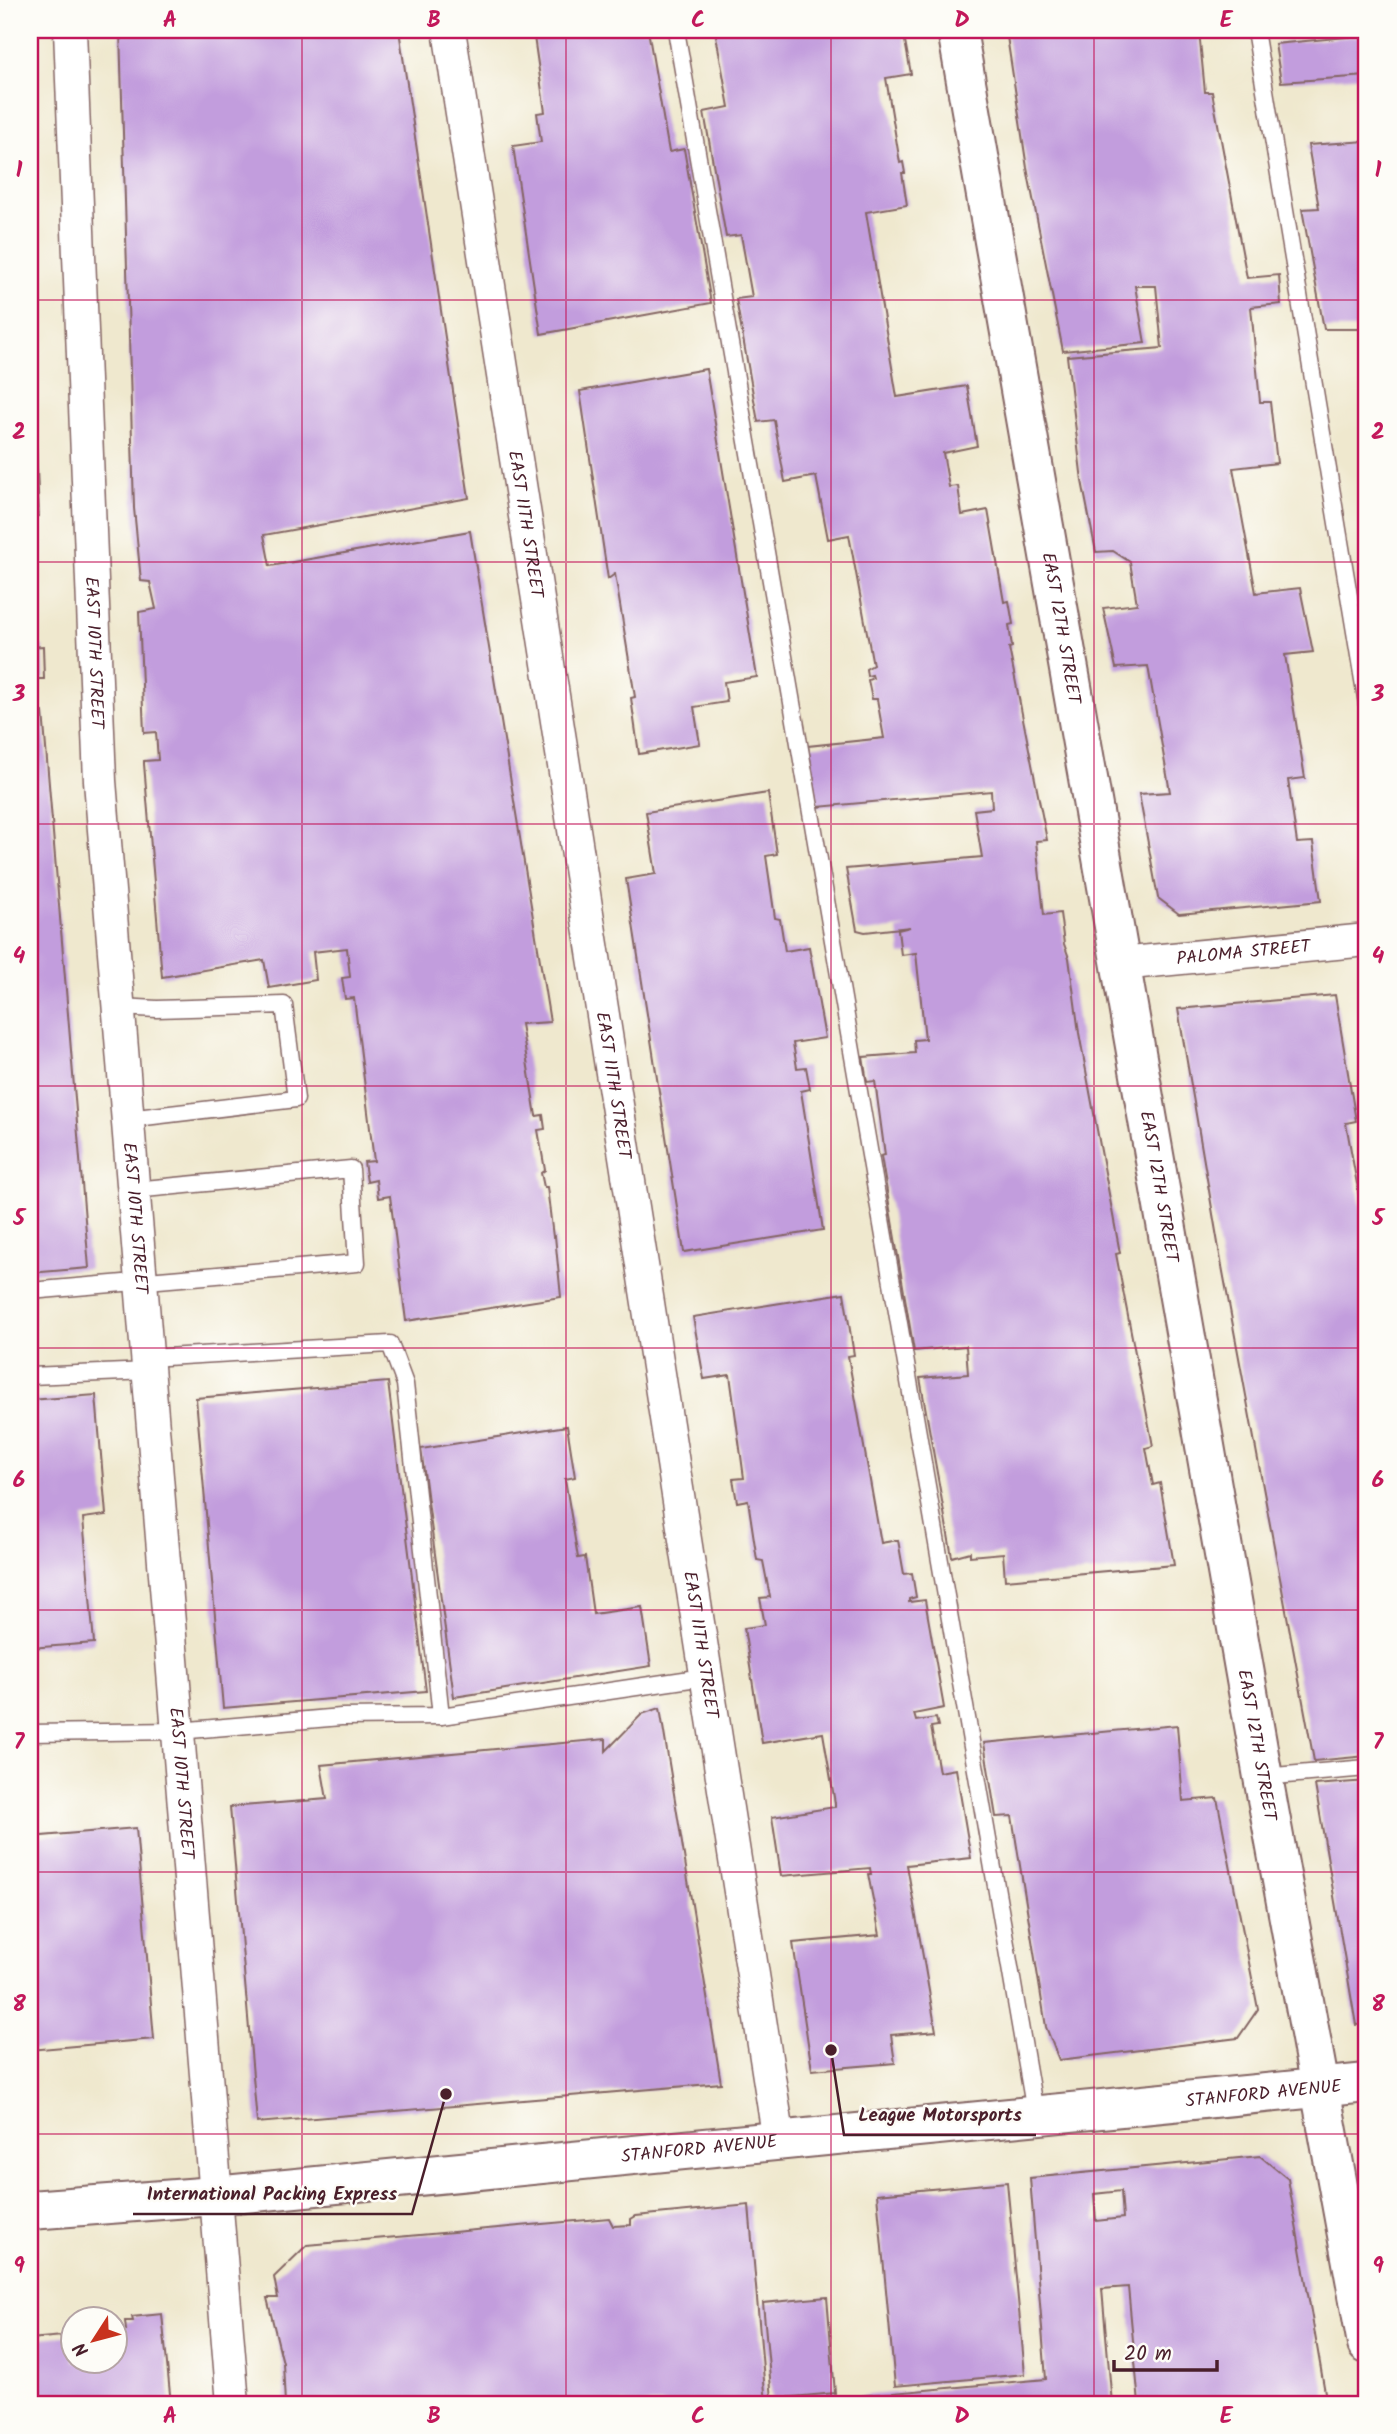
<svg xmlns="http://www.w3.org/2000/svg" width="1397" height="2434" font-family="Kalam,sans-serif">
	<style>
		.building { fill: #c29ddd; fill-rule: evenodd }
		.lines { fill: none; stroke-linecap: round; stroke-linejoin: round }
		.service-casing { stroke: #846564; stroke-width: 19 }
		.minor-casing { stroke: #846564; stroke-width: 35 }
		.tertiary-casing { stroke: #846564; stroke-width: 42 }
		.service { stroke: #fff; stroke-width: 16 }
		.minor { stroke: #fff; stroke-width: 32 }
		.tertiary { stroke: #fff; stroke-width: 38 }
		.grid { fill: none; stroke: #c2185b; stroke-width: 2; stroke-opacity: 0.55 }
		.labels { text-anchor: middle; stroke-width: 5; stroke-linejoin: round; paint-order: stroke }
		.street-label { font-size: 18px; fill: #4a1f2b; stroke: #fdfcf7 }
		.leader { fill: none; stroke: #4a1f2b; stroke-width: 2.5 }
		.callout-dot { fill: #4a1f2b; stroke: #fdfcf7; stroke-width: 2.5 }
		.callout-label { font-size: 19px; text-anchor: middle; font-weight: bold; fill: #4a1f2b; stroke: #fdfcf7; stroke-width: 5; stroke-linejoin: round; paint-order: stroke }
		.neatline { fill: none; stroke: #c2185b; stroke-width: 2.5 }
		.grid-label { font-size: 23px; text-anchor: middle; font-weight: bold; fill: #c2185b }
	</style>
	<rect width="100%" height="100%" fill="#fdfcf7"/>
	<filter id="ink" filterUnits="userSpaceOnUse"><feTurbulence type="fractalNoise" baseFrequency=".0143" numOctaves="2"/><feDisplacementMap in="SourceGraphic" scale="14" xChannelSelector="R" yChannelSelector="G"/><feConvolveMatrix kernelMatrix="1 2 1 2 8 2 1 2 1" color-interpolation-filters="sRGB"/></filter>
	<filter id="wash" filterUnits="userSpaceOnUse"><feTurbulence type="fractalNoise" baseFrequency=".00686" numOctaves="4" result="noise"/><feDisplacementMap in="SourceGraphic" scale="28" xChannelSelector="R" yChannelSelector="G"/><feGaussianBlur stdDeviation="1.57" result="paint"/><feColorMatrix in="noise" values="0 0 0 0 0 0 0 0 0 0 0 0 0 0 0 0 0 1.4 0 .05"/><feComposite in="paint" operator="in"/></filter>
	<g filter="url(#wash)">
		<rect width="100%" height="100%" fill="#efe8ce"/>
		<g id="blocks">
			<g class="building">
				<polygon points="120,30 399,30 469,498 264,535 270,566 470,531 550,1022 521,1024 536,1116 543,1115 545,1129 538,1130 545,1170 541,1173 544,1187 547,1187 553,1237 555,1236 561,1297 406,1321 390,1196 378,1198 376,1180 367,1182 364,1162 374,1161 354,998 345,999 342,978 350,977 347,948 313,952 316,980 269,988 264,960 162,977 144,764 144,761 158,760 156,732 144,733 139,612 156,609 150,582 141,581 134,508"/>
				<polygon points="533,30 648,30 669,152 684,149 711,303 541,334 513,146 541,142 537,113 545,112"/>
				<polygon points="715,30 903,30 911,74 886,78 900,163 903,162 905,173 902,173 907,205 866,212 897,397 967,386 977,446 943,453 949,487 958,486 962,515 988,510 1004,602 1009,601 1013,624 1009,625 1012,647 1009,648 1047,840 1036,841 1044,915 1060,913 1064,944 1069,958 1079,1033 1120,1253 1116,1254 1153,1446 1146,1448 1153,1485 1160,1483 1174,1565 1005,1580 1003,1553 970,1556 970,1552 952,1557 920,1378 968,1374 966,1346 914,1351 881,1156 885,1155 875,1081 867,1082 863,1057 915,1053 914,1040 925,1039 916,953 901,955 898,930 910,927 865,932 857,930 846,869 982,857 974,810 992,808 991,791 818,807 808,746 884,738 877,699 872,699 868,680 873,678 872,675 867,676 866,669 873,665 849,535 828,539 816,476 785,482 774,420 758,422 736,299 752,297 741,235 726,237 704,112 729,107"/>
				<polygon points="1006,30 1199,31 1205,92 1212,92 1247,278 1279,275 1281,304 1251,307 1260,402 1270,402 1277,463 1233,468 1256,593 1300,588 1313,652 1285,655 1305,778 1288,780 1297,843 1313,842 1321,901 1179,914 1158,898 1139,794 1170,792 1148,666 1116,668 1103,608 1137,604 1130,562 1113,551 1096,552 1082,481 1067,356 1162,348 1156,286 1135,286 1145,343 1063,351 1027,168"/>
				<polygon points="1367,35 1367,76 1281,82 1275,44"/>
				<polygon points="1367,141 1367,359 1366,359 1361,329 1324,329 1302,209 1319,208 1308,145"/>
				<polygon points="706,369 757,677 724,682 727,702 694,707 700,744 639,754 631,698 635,697 615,574 608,579 580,391"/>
				<polygon points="30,443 36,443 39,516 30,518"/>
				<polygon points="43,646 44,679 30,679 30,647"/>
				<polygon points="43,712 89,1268 30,1273 30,713"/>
				<polygon points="768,793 777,854 766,856 775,918 780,919 785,951 809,947 825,1038 793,1043 797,1068 806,1067 810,1089 801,1091 823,1230 684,1252 626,879 656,874 646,812"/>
				<polygon points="1335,995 1356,1121 1346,1123 1367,1240 1367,1756 1314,1761 1221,1261 1178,1009"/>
				<polygon points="844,1293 854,1355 848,1356 881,1543 898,1540 904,1574 912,1573 916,1597 909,1599 909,1602 925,1600 944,1708 914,1714 916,1721 936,1718 938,1726 931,1727 939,1772 956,1769 971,1858 907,1865 936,2031 891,2035 895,2063 812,2070 793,1943 880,1935 868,1874 871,1874 870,1868 781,1876 772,1817 835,1807 835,1803 823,1733 762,1743 744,1628 765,1625 760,1598 770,1597 763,1561 757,1560 748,1500 737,1502 733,1479 744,1478 730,1375 704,1379 693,1317"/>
				<polygon points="388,1382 426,1691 223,1708 196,1398"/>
				<polygon points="96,1395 106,1515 83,1518 94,1643 30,1648 30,1400"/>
				<polygon points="567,1426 575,1477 565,1479 578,1558 585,1557 593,1614 642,1607 651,1666 454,1697 421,1449"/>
				<polygon points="660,1708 721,2083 257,2123 230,1807 327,1799 321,1765 606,1739 606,1751 642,1714"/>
				<polygon points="1177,1725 1183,1801 1217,1798 1258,2009 1238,2038 1059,2060 1046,2027 1012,1816 996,1817 984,1743"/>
				<polygon points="1367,1781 1367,2024 1356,2025 1315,1785"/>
				<polygon points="136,1828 154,2039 30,2050 30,1837"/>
				<path d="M1260,2156L1288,2179L1327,2404H1139L1128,2287L1102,2289L1112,2404H774L1046,2379L1030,2178ZM1121,2191L1123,2218L1096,2221L1094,2194Z"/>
				<polygon points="1007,2182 1025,2374 895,2386 877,2194"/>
				<polygon points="749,2205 766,2404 285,2404 283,2363 267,2298 278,2298 274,2277 307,2245 609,2218 613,2226 631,2225 631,2219 636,2216"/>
				<polygon points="827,2297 835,2393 772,2399 763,2303"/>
				<polygon points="162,2314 171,2404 30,2404 30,2339 74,2335 74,2361 116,2361 116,2331 126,2330 125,2321 133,2321 132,2317"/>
			</g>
		</g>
	</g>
	<g filter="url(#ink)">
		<use href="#blocks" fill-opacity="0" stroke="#846564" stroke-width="2"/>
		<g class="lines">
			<defs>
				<g id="service">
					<polyline points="676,30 1036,2118"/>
					<polyline points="1255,30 1367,704"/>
					<polyline points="119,1007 157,1009 284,1005 296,1099 128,1119"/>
					<polyline points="30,1291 357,1263 351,1169 134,1190"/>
					<polyline points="148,1358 390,1344 405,1384 441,1716"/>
					<polyline points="30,1376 149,1371"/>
					<polyline points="30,1733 178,1731 341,1717 441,1716 704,1677"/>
					<polyline points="1263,1777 1367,1768"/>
				</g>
				<g id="minor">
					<path id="s1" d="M70,30L100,781L233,2404"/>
					<path id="s2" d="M449,30L779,2141"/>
					<path id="s3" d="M1120,964L1367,940"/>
				</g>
				<g id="tertiary">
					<path id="s4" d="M957,30L1263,1777L1367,2344"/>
					<path id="s5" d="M30,2210L215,2196L1367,2083"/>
				</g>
			</defs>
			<use href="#service" class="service-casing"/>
			<use href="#minor" class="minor-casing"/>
			<use href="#tertiary" class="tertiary-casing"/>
			<use href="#service" class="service"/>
			<use href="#minor" class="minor"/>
			<use href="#tertiary" class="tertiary"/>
		</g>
	</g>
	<path class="grid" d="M302,30V2404M566,30V2404M831,30V2404M1094,30V2404M30,300H1367M30,562H1367M30,824H1367M30,1086H1367M30,1348H1367M30,1610H1367M30,1872H1367M30,2134H1367"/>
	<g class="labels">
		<g class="street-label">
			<text dy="6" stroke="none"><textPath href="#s2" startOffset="500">EAST 11TH STREET</textPath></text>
			<text dy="6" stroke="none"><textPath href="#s4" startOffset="607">EAST 12TH STREET</textPath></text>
			<text dy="6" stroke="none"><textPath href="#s1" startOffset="623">EAST 10TH STREET</textPath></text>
			<text dy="6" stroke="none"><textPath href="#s3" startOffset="124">PALOMA STREET</textPath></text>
			<text dy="6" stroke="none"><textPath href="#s2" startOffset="1068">EAST 11TH STREET</textPath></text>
			<text dy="6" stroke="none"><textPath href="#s4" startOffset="1174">EAST 12TH STREET</textPath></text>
			<text dy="6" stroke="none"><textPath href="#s1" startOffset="1190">EAST 10TH STREET</textPath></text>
			<text dy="6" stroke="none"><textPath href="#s2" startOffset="1634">EAST 11TH STREET</textPath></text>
			<text dy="6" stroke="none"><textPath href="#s4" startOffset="1741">EAST 12TH STREET</textPath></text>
			<text dy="6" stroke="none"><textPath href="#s1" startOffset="1757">EAST 10TH STREET</textPath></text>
			<text dy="6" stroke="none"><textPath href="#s5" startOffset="1239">STANFORD AVENUE</textPath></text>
			<text dy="6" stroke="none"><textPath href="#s5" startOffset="672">STANFORD AVENUE</textPath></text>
		</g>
	</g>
	<path class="leader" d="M831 2050L844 2135H1036M446 2094L412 2214H133"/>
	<g class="callout-dot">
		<circle cx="831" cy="2050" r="7"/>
		<circle cx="446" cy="2094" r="7"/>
	</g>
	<g class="callout-label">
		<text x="940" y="2121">League Motorsports</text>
		<text x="272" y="2200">International Packing Express</text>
	</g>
	<rect width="1397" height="2434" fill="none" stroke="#fdfcf7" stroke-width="77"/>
	<g transform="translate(94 2340) rotate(234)"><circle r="33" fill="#fdfcf7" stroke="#b5a4a5" stroke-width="2"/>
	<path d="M0-5L12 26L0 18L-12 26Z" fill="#c8321e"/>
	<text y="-10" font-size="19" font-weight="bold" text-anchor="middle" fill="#4a1f2b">N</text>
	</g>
	<path d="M1114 2360v10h103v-10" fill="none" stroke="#4a1f2b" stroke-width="3.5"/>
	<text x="1124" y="2360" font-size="21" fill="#4a1f2b" stroke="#fdfcf7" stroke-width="5" paint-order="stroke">20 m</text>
	<rect x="38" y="38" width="1320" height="2358" class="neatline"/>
	<g class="grid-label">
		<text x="170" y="27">A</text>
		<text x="434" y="27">B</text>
		<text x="698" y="27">C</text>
		<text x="962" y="27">D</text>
		<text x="1226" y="27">E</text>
		<text x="19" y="177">1</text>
		<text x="1378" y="177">1</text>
		<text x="19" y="439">2</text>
		<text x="1378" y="439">2</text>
		<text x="19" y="701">3</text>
		<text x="1378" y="701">3</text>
		<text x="19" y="963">4</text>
		<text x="1378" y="963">4</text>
		<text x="19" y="1225">5</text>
		<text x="1378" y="1225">5</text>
		<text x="19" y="1487">6</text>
		<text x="1378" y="1487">6</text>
		<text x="19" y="1749">7</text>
		<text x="1378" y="1749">7</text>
		<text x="19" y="2011">8</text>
		<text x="1378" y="2011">8</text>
		<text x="19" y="2273">9</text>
		<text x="1378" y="2273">9</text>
		<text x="170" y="2423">A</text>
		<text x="434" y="2423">B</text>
		<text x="698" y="2423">C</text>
		<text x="962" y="2423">D</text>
		<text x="1226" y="2423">E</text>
	</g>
</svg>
